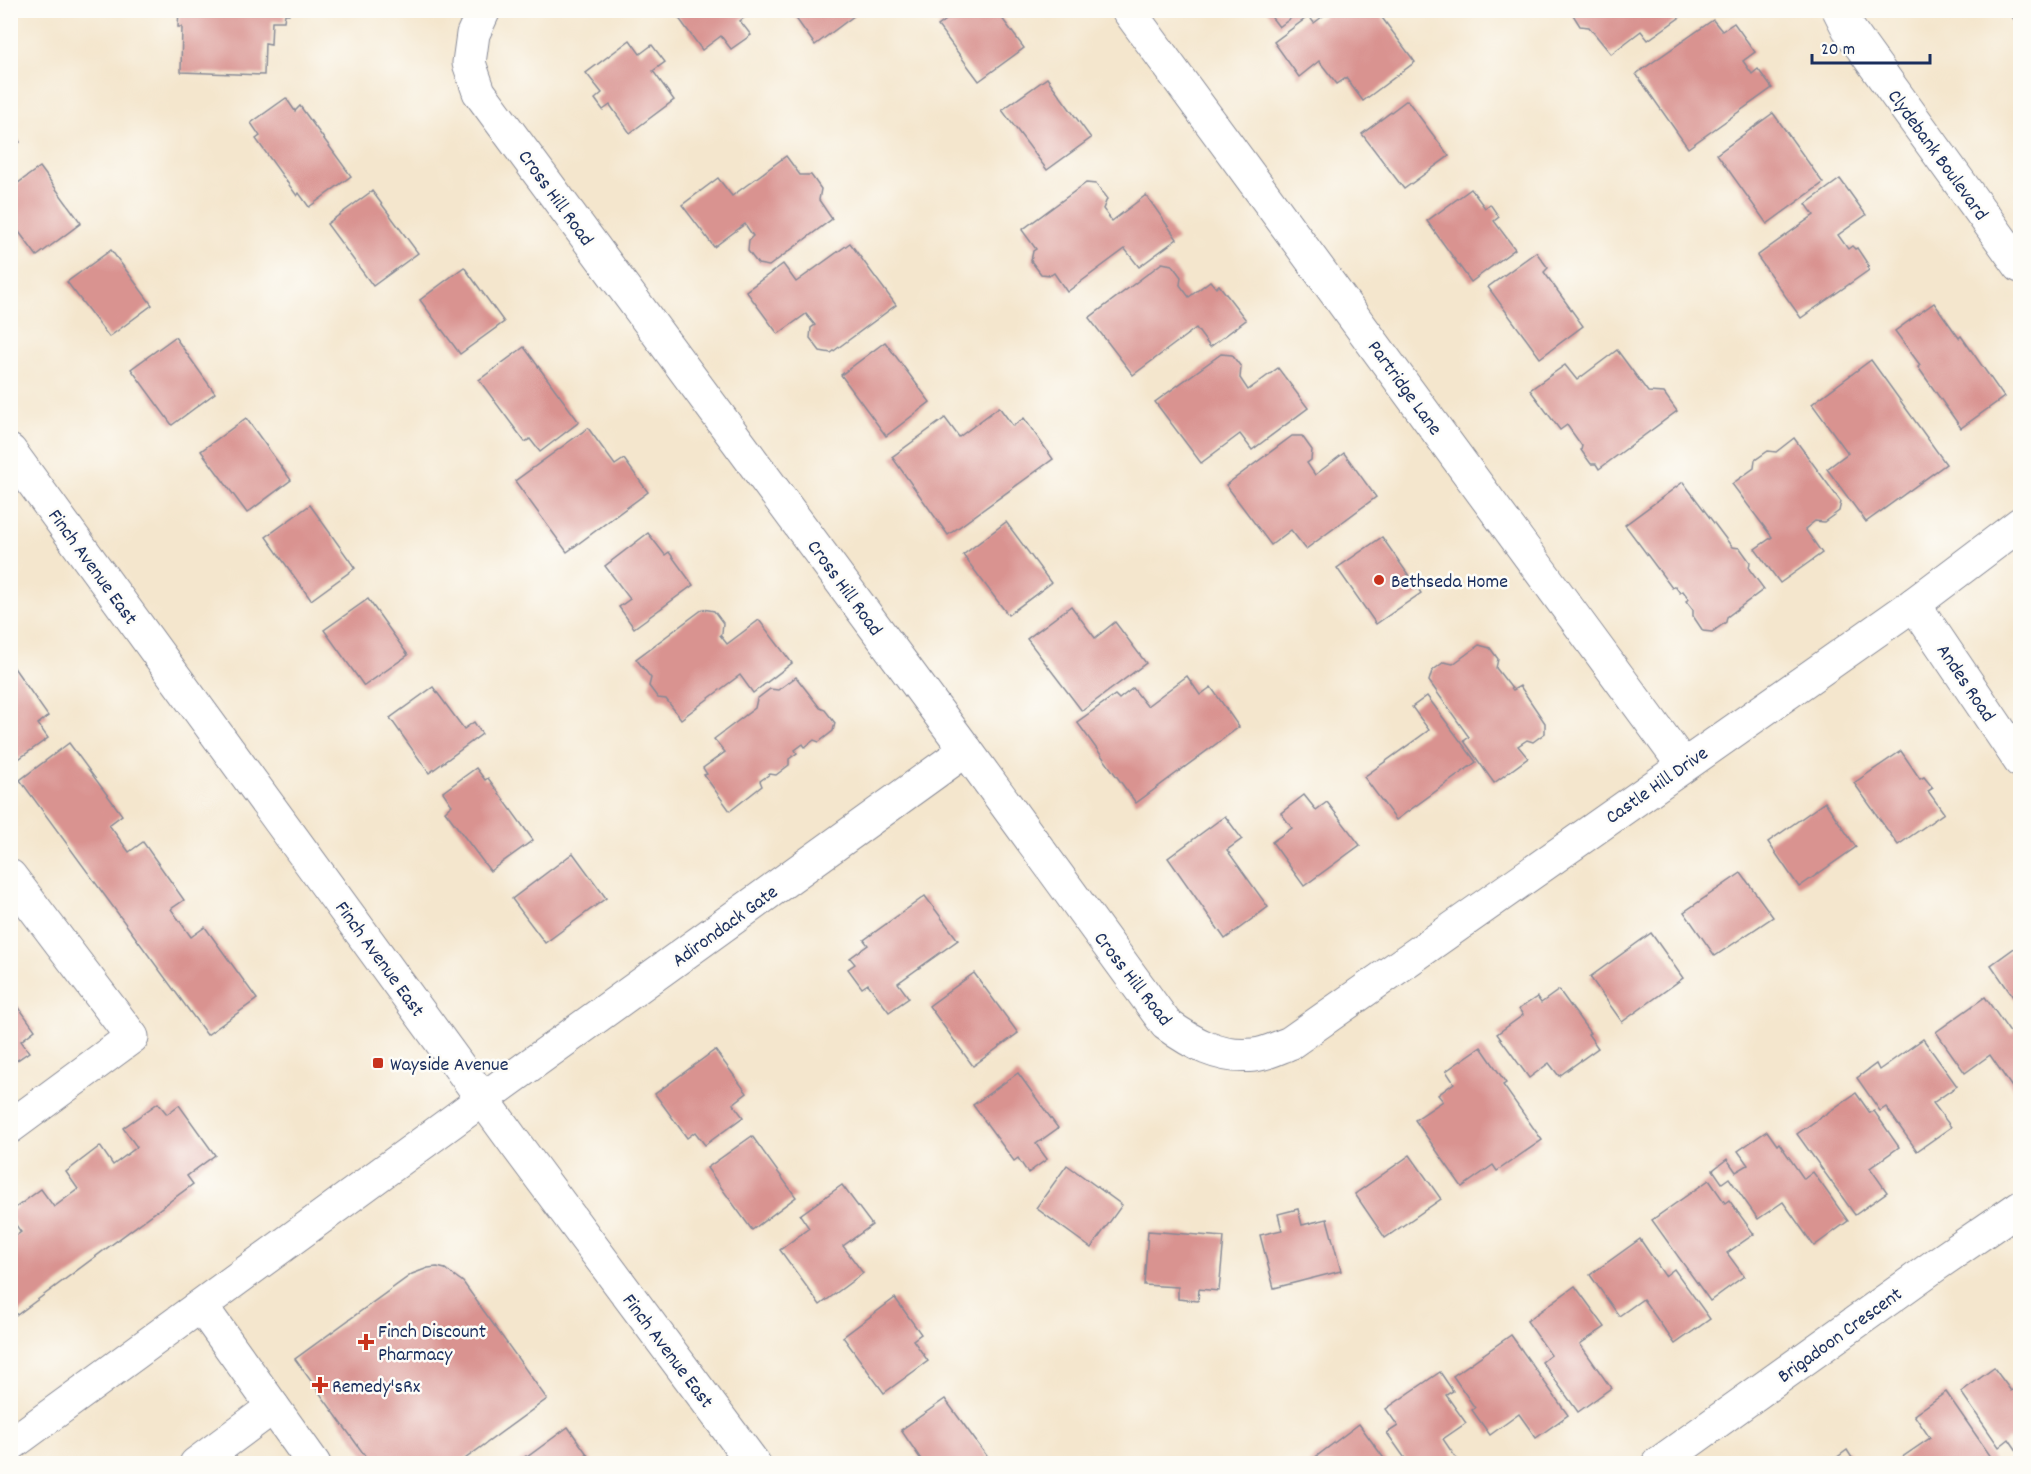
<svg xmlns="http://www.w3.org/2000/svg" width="2031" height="1474" font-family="Dekko,sans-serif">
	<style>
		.building { fill: #d99390 }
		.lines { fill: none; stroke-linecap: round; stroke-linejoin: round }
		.minor-casing { stroke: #888a96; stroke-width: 35 }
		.major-casing { stroke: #888a96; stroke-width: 35 }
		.minor { stroke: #fff; stroke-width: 33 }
		.major { stroke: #fff; stroke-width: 33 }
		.poi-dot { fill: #c8321e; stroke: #fdfcf7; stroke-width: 2 }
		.labels { text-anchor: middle; stroke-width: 5; stroke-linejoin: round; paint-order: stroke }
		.street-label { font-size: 20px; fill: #1b2f5e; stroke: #fdfcf7 }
		.poi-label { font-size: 20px; fill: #1b2f5e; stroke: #fdfcf7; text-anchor: start }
	</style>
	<rect width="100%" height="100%" fill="#fdfcf7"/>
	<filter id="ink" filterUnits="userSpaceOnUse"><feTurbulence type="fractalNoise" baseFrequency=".0167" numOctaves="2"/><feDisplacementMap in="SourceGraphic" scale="12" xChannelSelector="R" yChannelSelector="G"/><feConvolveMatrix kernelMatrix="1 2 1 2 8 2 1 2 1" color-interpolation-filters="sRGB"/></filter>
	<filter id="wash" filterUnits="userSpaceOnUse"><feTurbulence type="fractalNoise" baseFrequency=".008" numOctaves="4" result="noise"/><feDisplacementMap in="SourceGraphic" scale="24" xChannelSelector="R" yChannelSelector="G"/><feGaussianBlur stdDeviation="1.35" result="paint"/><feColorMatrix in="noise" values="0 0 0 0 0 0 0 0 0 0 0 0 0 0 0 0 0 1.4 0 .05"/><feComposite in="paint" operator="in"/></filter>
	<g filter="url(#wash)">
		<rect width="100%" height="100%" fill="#f4e6cd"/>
		<g id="blocks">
			<g class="building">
				<polygon points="179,10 289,10 289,14 285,14 284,21 272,21 271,44 265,43 264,75 181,72 182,27 178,27"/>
				<polygon points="673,10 754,10 740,21 751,35 731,49 721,36 702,50"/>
				<polygon points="790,10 852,10 855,15 815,45"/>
				<polygon points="960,10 996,10 1024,48 979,81 938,26"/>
				<polygon points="1266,10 1302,10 1279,27"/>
				<polygon points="1331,10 1386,10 1380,15 1415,62 1363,101 1346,78 1337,84 1319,61 1299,77 1274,42 1309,16 1314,23"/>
				<polygon points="1570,10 1684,10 1686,13 1648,40 1641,31 1611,54 1589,27 1580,26"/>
				<polygon points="2008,10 2020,10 2020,29"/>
				<polygon points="1713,20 1722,31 1734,23 1755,52 1743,61 1752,74 1758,69 1772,88 1688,148 1636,74"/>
				<polygon points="630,40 640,54 652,45 665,62 653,71 674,100 630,133 610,105 603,110 595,99 602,93 586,73"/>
				<polygon points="1047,78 1091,138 1047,170 1002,110"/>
				<polygon points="286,98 295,111 300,106 351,176 309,207 299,193 297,196 256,139 260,136 251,123"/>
				<polygon points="1407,100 1449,156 1404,189 1362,134"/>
				<polygon points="1773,113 1823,183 1767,224 1717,154"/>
				<polygon points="10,129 20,142 10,149"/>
				<polygon points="786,156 800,175 811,175 821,189 819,200 832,219 769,266 758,264 748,251 749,240 753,236 745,224 714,247 682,205 718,178 732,196"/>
				<polygon points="40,167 81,223 37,256 10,220 10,189"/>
				<polygon points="1840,179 1866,215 1838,235 1848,249 1852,246 1855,249 1857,248 1869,266 1867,267 1869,270 1801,318 1757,256 1814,215 1806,204"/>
				<polygon points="1086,183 1096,184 1107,199 1103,209 1112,221 1146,195 1177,239 1139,267 1125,249 1067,292 1054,273 1051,275 1041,274 1031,261 1033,251 1036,249 1022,230"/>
				<polygon points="1471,189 1485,208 1490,204 1499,217 1494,221 1515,249 1471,282 1427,221"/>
				<polygon points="372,191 418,253 373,286 327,224"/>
				<polygon points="850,243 896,305 831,353 820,351 810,338 811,328 815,325 806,314 778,334 746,291 783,264 796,282"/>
				<polygon points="111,250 152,305 109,337 67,282"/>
				<polygon points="1536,252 1548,268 1544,272 1583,326 1540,358 1488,287"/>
				<polygon points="1162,263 1172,265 1181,277 1180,285 1189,297 1210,281 1216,288 1219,285 1246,320 1210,347 1196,328 1133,375 1089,318"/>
				<polygon points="464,267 504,322 460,354 420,300"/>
				<polygon points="1934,303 1959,338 1961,336 2004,397 1961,428 1918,367 1920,365 1895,331"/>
				<polygon points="175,337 215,393 172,425 131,369"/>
				<polygon points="885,342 930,402 886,436 841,375"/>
				<polygon points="524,347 579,422 540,452 530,439 525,442 479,380"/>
				<polygon points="1617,350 1648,392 1664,393 1677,411 1599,469 1596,464 1591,464 1581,450 1582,446 1567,425 1560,430 1530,390 1565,365 1577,380"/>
				<polygon points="1221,354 1232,355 1241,367 1240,378 1248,390 1278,368 1308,408 1252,450 1240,434 1201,463 1155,402"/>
				<polygon points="1871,360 1946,464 1866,522 1827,469 1848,453 1812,404"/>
				<polygon points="999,407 1013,426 1024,418 1053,459 948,535 892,457 945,418 959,437"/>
				<polygon points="246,418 291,480 247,513 201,451"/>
				<polygon points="588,428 615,465 624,459 648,492 567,552 515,481"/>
				<polygon points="1292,436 1302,436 1312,450 1311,460 1307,463 1315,475 1344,453 1376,497 1306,549 1291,530 1271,545 1226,485"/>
				<polygon points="1794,438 1841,502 1839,511 1824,522 1815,521 1805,529 1822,553 1780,583 1755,549 1772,537 1732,484 1754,468 1755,460 1768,451 1776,452"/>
				<polygon points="1683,482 1732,547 1740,548 1750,562 1749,569 1764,589 1727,617 1726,622 1712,632 1703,631 1693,616 1693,610 1686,601 1689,599 1683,591 1680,593 1675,586 1672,588 1625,525"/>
				<polygon points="310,505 355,568 311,600 266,537"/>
				<polygon points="1006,522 1051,583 1008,615 963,555"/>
				<polygon points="648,533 665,555 669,552 693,585 634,628 619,607 630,599 605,566"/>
				<polygon points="1382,537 1421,593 1376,624 1337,568"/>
				<polygon points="368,599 408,655 364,686 324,630"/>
				<polygon points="1071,606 1095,638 1115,622 1146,663 1082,711 1027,639"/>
				<polygon points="703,609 714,611 723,623 722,633 720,635 727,644 759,620 792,663 753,693 740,675 681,719 666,699 658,698 649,686 651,678 636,659"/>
				<polygon points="1479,645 1490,648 1498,659 1496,668 1513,690 1520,686 1545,723 1545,733 1533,742 1527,740 1518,746 1528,758 1494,783 1464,741 1469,737 1429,681 1432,671 1444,662 1453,664"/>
				<polygon points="10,662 48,716 38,724 48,738 10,765"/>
				<polygon points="1187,676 1200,695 1211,687 1239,727 1136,803 1077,722 1115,695 1119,699 1133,688 1147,706"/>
				<polygon points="796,677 820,708 825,710 835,723 833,731 819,742 814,740 805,747 803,744 795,750 797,753 789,759 789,765 776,775 770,774 760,781 762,786 730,811 704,775 707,774 703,768 725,752 714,739 755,708 757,699 770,689 778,690"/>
				<polygon points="433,687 464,729 474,722 482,734 429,773 390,718"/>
				<polygon points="1427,696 1476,762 1396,820 1364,777 1429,730 1412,707"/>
				<polygon points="69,743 122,815 109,825 129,852 143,842 184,900 171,909 191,937 205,927 257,999 207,1035 20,780"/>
				<polygon points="1901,751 1920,779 1924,777 1933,788 1928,791 1944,813 1898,845 1854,783"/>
				<polygon points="476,768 485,780 488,778 533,840 490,871 445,811 452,805 443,792"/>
				<polygon points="1304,795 1316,810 1327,802 1360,845 1304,886 1272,842 1292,828 1281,813"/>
				<polygon points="1825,802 1856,847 1799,887 1768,842"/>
				<polygon points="1225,816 1242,839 1227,850 1268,907 1225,939 1168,858"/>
				<polygon points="573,853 606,898 545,943 512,899"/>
				<polygon points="1741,873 1773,917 1715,956 1684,912"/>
				<polygon points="925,896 958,940 898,983 909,998 889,1012 868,984 862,988 848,969 855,964 850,958 868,945 864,940"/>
				<polygon points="1651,933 1683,978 1622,1022 1590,977"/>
				<polygon points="2020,944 2020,1007 1991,965"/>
				<polygon points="974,973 1018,1033 973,1066 929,1006"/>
				<polygon points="1559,990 1590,1033 1588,1034 1598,1048 1559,1076 1549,1063 1529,1078 1497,1034 1523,1015 1519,1009 1537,997 1541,1003"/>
				<polygon points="10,995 35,1030 21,1041 29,1052 10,1065"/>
				<polygon points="1985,997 2011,1034 2019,1027 2020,1029 2020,1099 1990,1055 1965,1073 1936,1032"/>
				<polygon points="1923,1039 1957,1086 1933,1103 1951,1127 1917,1151 1886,1107 1880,1111 1857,1078 1876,1064 1879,1070"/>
				<polygon points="1481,1047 1506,1083 1503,1085 1542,1140 1497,1171 1493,1165 1462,1187 1415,1120 1443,1101 1438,1095 1454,1083 1446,1071"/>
				<polygon points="715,1050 747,1093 733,1104 743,1117 705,1145 695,1132 687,1138 655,1094"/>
				<polygon points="1018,1073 1058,1128 1036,1144 1047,1159 1028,1173 1018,1158 1014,1161 973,1105"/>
				<polygon points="1856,1093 1870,1113 1874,1111 1899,1147 1870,1168 1887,1192 1855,1215 1797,1134"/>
				<polygon points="158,1103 167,1114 179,1105 215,1155 187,1176 193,1184 17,1315 10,1306 10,1240 21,1232 10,1217 10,1212 41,1189 54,1207 78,1189 66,1172 100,1146 113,1165 137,1147 123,1128"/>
				<polygon points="1767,1131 1777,1145 1779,1143 1804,1179 1813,1172 1848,1221 1814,1246 1783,1202 1758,1219 1729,1178 1722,1183 1713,1170 1727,1159 1736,1172 1748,1165 1738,1151"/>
				<polygon points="752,1136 796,1197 752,1230 707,1168"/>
				<polygon points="1410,1155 1441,1199 1385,1238 1355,1194"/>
				<polygon points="1067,1165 1122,1205 1091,1248 1036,1208"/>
				<polygon points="1709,1180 1725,1203 1729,1200 1754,1234 1727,1253 1744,1276 1710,1301 1652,1220"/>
				<polygon points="842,1185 872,1225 843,1246 863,1273 820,1305 780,1250 809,1228 800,1215"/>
				<polygon points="1298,1209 1302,1225 1327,1219 1341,1271 1274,1288 1260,1235 1282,1230 1278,1214"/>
				<polygon points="1148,1231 1224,1237 1219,1291 1199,1289 1198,1301 1178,1299 1178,1287 1144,1285"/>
				<polygon points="1640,1239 1665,1276 1674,1269 1710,1319 1675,1344 1643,1299 1619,1316 1590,1275"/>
				<polygon points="437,1267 445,1269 463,1282 547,1399 458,1464 371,1464 295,1359 412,1274 428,1268"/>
				<polygon points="1575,1286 1605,1327 1580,1344 1611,1388 1578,1412 1542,1362 1551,1355 1527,1321"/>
				<polygon points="895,1298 921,1334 913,1340 928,1361 884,1393 843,1337"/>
				<polygon points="1511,1335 1568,1415 1536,1438 1519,1414 1490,1435 1472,1410 1475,1408 1453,1376"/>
				<polygon points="1994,1368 2011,1391 2020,1384 2020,1455 2009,1439 1999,1447 1961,1392"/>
				<polygon points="1440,1372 1453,1391 1446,1395 1466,1423 1443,1439 1460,1464 1409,1464 1387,1433 1398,1426 1386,1409"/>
				<polygon points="1946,1392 1996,1464 1905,1464 1901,1458 1930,1438 1914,1415"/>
				<polygon points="945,1399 989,1459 983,1464 924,1464 901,1430"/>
				<polygon points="1359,1424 1388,1464 1310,1464 1309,1462"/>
				<polygon points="568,1427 594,1464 516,1464 526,1456 527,1457"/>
				<polygon points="1847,1450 1856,1464 1828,1464"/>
			</g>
		</g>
	</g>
	<g filter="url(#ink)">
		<use href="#blocks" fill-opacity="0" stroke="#888a96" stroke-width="1.5"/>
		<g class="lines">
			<defs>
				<g id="minor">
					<path d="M484,10L473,34L469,63L479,92L966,750L1166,1024C1192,1043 1220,1059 1254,1055C1266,1054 1279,1047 1290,1043L1914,604L2020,524"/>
					<polyline points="1128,10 1683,765"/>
					<polyline points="1839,10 1848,28 2020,266"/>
					<polyline points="1914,604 2020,761"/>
					<polyline points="10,876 132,1037 10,1127"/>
					<polyline points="201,1306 314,1464"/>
					<polyline points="10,1445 483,1099 966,750"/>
					<polyline points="196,1464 273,1407"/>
					<polyline points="1658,1464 1937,1264 2020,1207"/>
				</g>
				<polyline id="major" points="10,451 517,1146 754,1464"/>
			</defs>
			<use href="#minor" class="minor-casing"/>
			<use href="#major" class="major-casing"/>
			<use href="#minor" class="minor"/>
			<use href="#major" class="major"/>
		</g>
	</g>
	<g class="poi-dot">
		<circle cx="1379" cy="580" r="6"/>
		<rect x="372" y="1057" width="12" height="12" rx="3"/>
		<path d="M363 1333h6v6h6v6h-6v6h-6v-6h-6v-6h6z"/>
		<path d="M317 1376h6v6h6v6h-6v6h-6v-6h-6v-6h6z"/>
	</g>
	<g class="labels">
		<g class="street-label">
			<text transform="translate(1939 154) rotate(54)" y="7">Clydebank Boulevard</text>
			<text transform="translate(557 197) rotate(54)" y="7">Cross Hill Road</text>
			<text transform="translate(1406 387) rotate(54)" y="7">Partridge Lane</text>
			<text transform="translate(94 566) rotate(54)" y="7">Finch Avenue East</text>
			<text transform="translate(846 587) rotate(54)" y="7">Cross Hill Road</text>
			<text transform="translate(1967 682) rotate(56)" y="7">Andes Road</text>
			<text transform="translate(1656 784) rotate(-35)" y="7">Castle Hill Drive</text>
			<text transform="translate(724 925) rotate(-36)" y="7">Adirondack Gate</text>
			<text transform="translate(381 958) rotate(54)" y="7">Finch Avenue East</text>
			<text transform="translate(1134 978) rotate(52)" y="7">Cross Hill Road</text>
			<text transform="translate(1839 1334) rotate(-36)" y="7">Brigadoon Crescent</text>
			<text transform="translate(669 1350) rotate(53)" y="7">Finch Avenue East</text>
		</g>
		<g class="poi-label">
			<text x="1391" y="587">Bethseda Home</text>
			<text x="390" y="1070">Wayside Avenue</text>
			<text x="378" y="1337">Finch Discount<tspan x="378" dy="23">Pharmacy</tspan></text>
			<text x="332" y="1392">Remedy'sRx</text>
		</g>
	</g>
	<rect width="2031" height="1474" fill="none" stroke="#fdfcf7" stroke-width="36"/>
	<path d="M1812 54v9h118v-9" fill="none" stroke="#1b2f5e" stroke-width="3"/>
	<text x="1821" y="54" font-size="18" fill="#1b2f5e" stroke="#fdfcf7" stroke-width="4.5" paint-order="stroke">20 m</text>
</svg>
